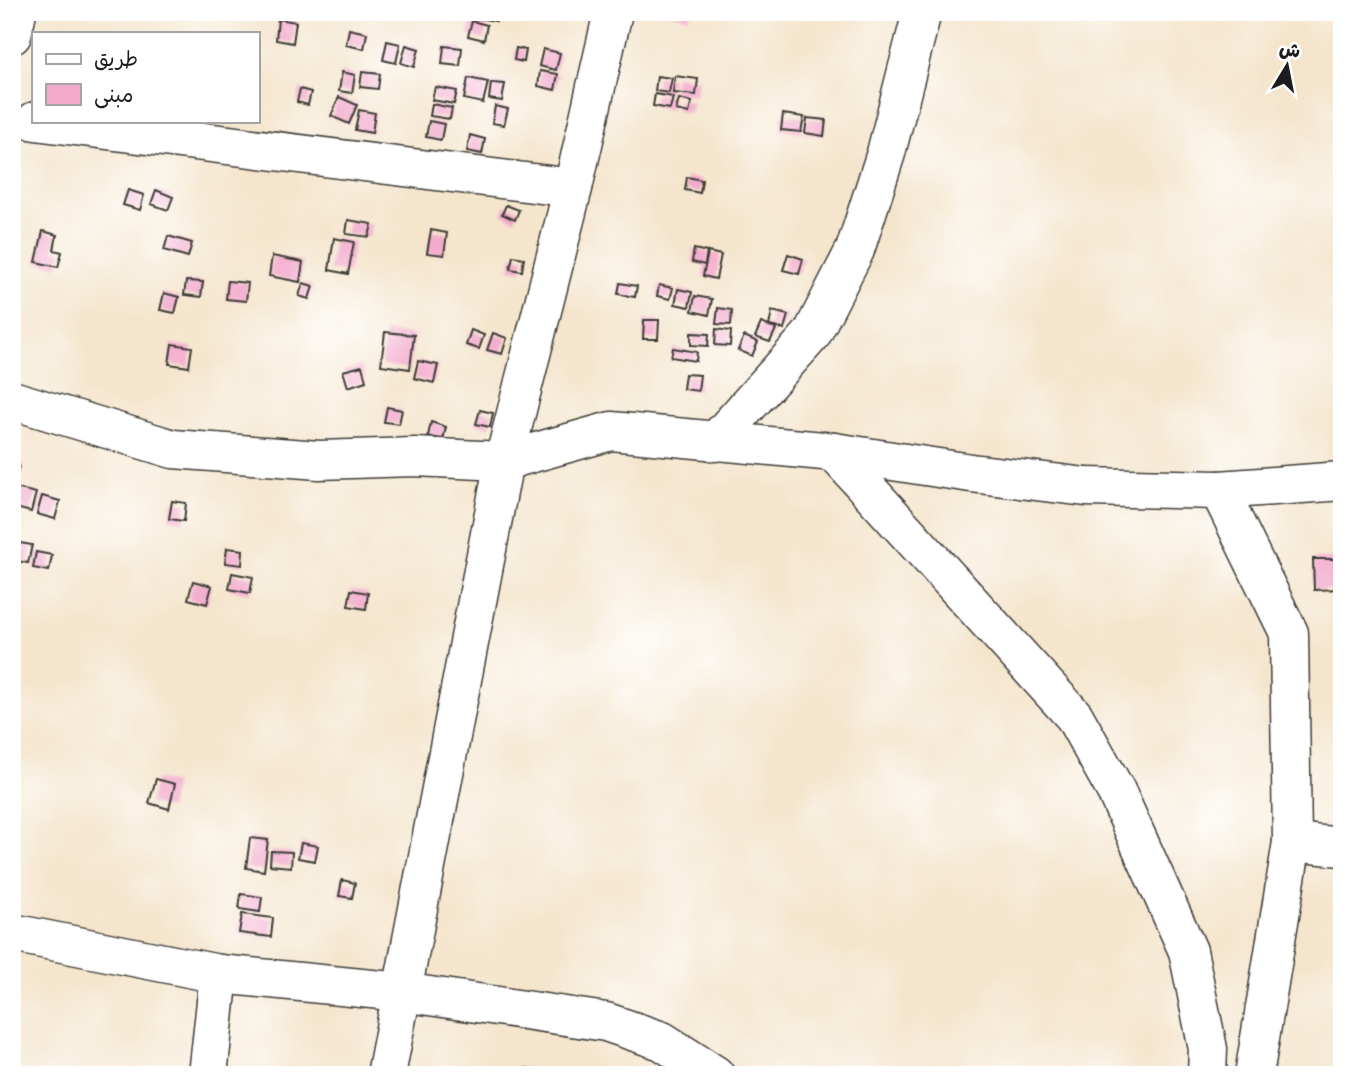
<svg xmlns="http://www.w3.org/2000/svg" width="1354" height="1087" font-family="Mynerve,'Playpen Sans Arabic',sans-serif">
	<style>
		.building { fill: #f3abcc }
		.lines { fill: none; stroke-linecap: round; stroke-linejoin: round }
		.minor-casing { stroke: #3c3a36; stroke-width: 41 }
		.minor { stroke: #fff; stroke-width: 38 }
	</style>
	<rect width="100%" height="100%" fill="#fff"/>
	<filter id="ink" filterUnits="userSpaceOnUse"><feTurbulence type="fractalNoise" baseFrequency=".0143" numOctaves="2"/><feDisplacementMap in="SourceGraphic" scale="14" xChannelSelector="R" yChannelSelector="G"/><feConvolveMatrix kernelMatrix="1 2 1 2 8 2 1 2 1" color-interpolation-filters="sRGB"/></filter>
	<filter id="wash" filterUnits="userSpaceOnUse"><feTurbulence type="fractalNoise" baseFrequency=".00686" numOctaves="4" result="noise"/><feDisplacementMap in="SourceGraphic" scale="28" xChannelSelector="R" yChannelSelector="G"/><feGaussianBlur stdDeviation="1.57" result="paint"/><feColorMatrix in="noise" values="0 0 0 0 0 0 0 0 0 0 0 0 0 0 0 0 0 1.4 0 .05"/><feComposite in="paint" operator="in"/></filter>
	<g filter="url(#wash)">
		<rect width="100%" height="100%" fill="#f4e5cc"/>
		<g id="blocks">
			<g class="building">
				<polygon points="473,12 498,12 496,21 472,17"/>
				<polygon points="666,12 690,12 689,18"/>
				<polygon points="278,19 296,22 293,43 276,40"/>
				<polygon points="472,21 487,25 484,40 468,36"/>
				<polygon points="349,29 367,33 364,49 346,45"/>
				<polygon points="387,41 400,44 396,63 383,60"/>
				<polygon points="406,45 419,49 414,67 401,63"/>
				<polygon points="444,46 462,48 460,66 442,64"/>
				<polygon points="516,48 526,50 524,62 514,60"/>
				<polygon points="543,49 560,53 556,70 539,66"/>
				<polygon points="540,71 558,74 555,90 538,86"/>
				<polygon points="342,72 355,75 352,93 339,91"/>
				<polygon points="362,72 380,74 378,89 360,87"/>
				<polygon points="657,76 672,78 669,93 655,91"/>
				<polygon points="675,76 698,79 696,95 673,93"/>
				<polygon points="468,78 488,82 483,103 464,99"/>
				<polygon points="491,83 505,84 502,101 489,99"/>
				<polygon points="435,87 457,91 454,104 432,100"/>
				<polygon points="300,89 311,92 308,105 297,102"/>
				<polygon points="655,94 673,97 670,109 653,106"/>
				<polygon points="339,97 357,105 349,124 331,116"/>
				<polygon points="679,99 692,102 689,113 676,110"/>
				<polygon points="432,104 452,108 450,119 430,116"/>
				<polygon points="495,106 508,109 504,125 492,123"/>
				<polygon points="359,110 375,113 372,133 355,130"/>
				<polygon points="783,114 804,117 801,132 781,130"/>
				<polygon points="807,118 826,120 824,136 805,133"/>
				<polygon points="429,121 444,124 441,140 426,137"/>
				<polygon points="470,135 485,139 482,154 467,151"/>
				<polygon points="687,177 702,180 700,193 685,190"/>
				<polygon points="128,190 144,195 140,210 123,205"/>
				<polygon points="156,190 173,197 168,210 151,204"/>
				<polygon points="506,205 519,210 515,220 502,214"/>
				<polygon points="348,220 372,224 369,237 346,234"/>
				<polygon points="431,230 447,233 444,255 427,253"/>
				<polygon points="43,231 57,235 54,250 62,252 58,267 36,262"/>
				<polygon points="168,236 192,243 188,257 164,250"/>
				<polygon points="334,238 354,242 348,274 329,270"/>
				<polygon points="694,249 707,252 705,265 692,262"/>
				<polygon points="708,252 721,255 716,279 703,276"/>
				<polygon points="788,254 803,259 799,274 783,270"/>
				<polygon points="272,256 303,262 300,282 269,276"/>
				<polygon points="513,256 524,258 522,271 510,269"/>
				<polygon points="186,281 203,282 201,297 184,295"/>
				<polygon points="228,281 248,283 246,301 226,299"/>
				<polygon points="303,283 313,286 309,299 299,296"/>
				<polygon points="620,283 637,286 635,297 618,294"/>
				<polygon points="659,285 673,288 670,299 657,296"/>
				<polygon points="678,289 692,292 689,307 675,304"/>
				<polygon points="164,293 179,297 175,313 160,310"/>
				<polygon points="695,296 712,299 709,315 692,311"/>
				<polygon points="718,308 732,310 731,325 716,324"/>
				<polygon points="772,311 788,315 784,329 769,326"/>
				<polygon points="644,320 659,320 658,339 643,339"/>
				<polygon points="761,323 776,329 770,342 755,337"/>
				<polygon points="716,329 731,331 730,346 715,345"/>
				<polygon points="471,330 484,335 479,349 466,345"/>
				<polygon points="385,332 414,335 410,369 381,365"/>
				<polygon points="493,333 507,338 502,354 487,350"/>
				<polygon points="691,333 709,334 708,346 691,345"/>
				<polygon points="744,336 758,342 752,356 738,350"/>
				<polygon points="172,344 192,347 189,367 169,364"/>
				<polygon points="673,348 697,352 696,361 671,357"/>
				<polygon points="418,361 438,365 434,383 414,378"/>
				<polygon points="362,366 366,381 348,387 343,371"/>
				<polygon points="685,374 700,375 698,391 683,389"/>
				<polygon points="387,407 402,410 399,424 384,422"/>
				<polygon points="480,410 493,413 490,427 476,424"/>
				<polygon points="431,422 446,427 443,440 428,436"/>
				<polygon points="12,464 19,465 15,484 12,483"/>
				<polygon points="15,488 36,493 31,512 12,507"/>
				<polygon points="42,496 60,501 55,519 37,514"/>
				<polygon points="172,501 186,503 184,521 169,519"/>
				<polygon points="14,542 32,545 28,563 12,560"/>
				<polygon points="227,548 243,550 242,565 225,563"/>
				<polygon points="36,552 52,555 49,571 33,568"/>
				<polygon points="1313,559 1342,559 1342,589 1314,590"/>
				<polygon points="232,573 253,577 250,593 229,589"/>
				<polygon points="193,581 212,586 207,604 188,599"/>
				<polygon points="351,590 368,593 366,609 348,606"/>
				<polygon points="156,779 175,784 169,809 149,803"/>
				<polygon points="250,838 268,840 264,871 246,868"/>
				<polygon points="301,843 318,846 315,861 298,858"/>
				<polygon points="271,851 292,852 291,867 270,865"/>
				<polygon points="342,880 355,883 352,898 339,896"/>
				<polygon points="241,894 262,897 260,912 239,909"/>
				<polygon points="242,914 273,918 271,937 239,933"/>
				<polygon points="526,1068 547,1072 547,1075 525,1075"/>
			</g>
		</g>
	</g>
	<g filter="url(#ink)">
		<use href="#blocks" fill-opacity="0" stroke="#3c3a36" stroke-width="2"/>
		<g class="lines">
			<defs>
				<g id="minor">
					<polyline points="12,35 17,12"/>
					<polyline points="35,121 573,188"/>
					<polyline points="12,400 173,449 319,460 414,457 504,461 611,431 834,452 971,473 1086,487 1219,490 1342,481"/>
					<polyline points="715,442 812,334 855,250 886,153 922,12"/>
					<polyline points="834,452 1074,716 1116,791 1188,951 1208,1049 1207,1075"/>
					<polyline points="1219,490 1289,633 1292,842 1254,1075"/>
					<polyline points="1292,842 1342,847"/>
					<polyline points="12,933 219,974 402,992 606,1022 662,1041 715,1075"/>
					<polyline points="208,1075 219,974"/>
					<polyline points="386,1075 504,461 573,188 613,12"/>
				</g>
			</defs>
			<use href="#minor" class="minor-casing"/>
			<use href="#minor" class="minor"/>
		</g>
	</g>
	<rect width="1354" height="1087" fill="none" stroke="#fff" stroke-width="42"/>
	<rect x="32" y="32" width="228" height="91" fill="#ffffff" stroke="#a4a4a4" stroke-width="2"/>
	<rect x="46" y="54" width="35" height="10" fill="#ffffff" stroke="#a4a4a4" stroke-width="2"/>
	<text x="94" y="66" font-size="21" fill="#1c1c1c">طريق</text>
	<rect x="46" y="84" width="35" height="21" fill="#f3abcc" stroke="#a4a4a4" stroke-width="2"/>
	<text x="94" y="102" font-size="21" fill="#1c1c1c">مبنى</text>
	<g transform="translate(1287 66) rotate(10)" stroke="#ffffff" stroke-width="5" paint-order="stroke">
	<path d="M0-5L12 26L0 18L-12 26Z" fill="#1c1c1c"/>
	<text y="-10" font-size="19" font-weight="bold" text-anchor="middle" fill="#1c1c1c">ش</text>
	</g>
</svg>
